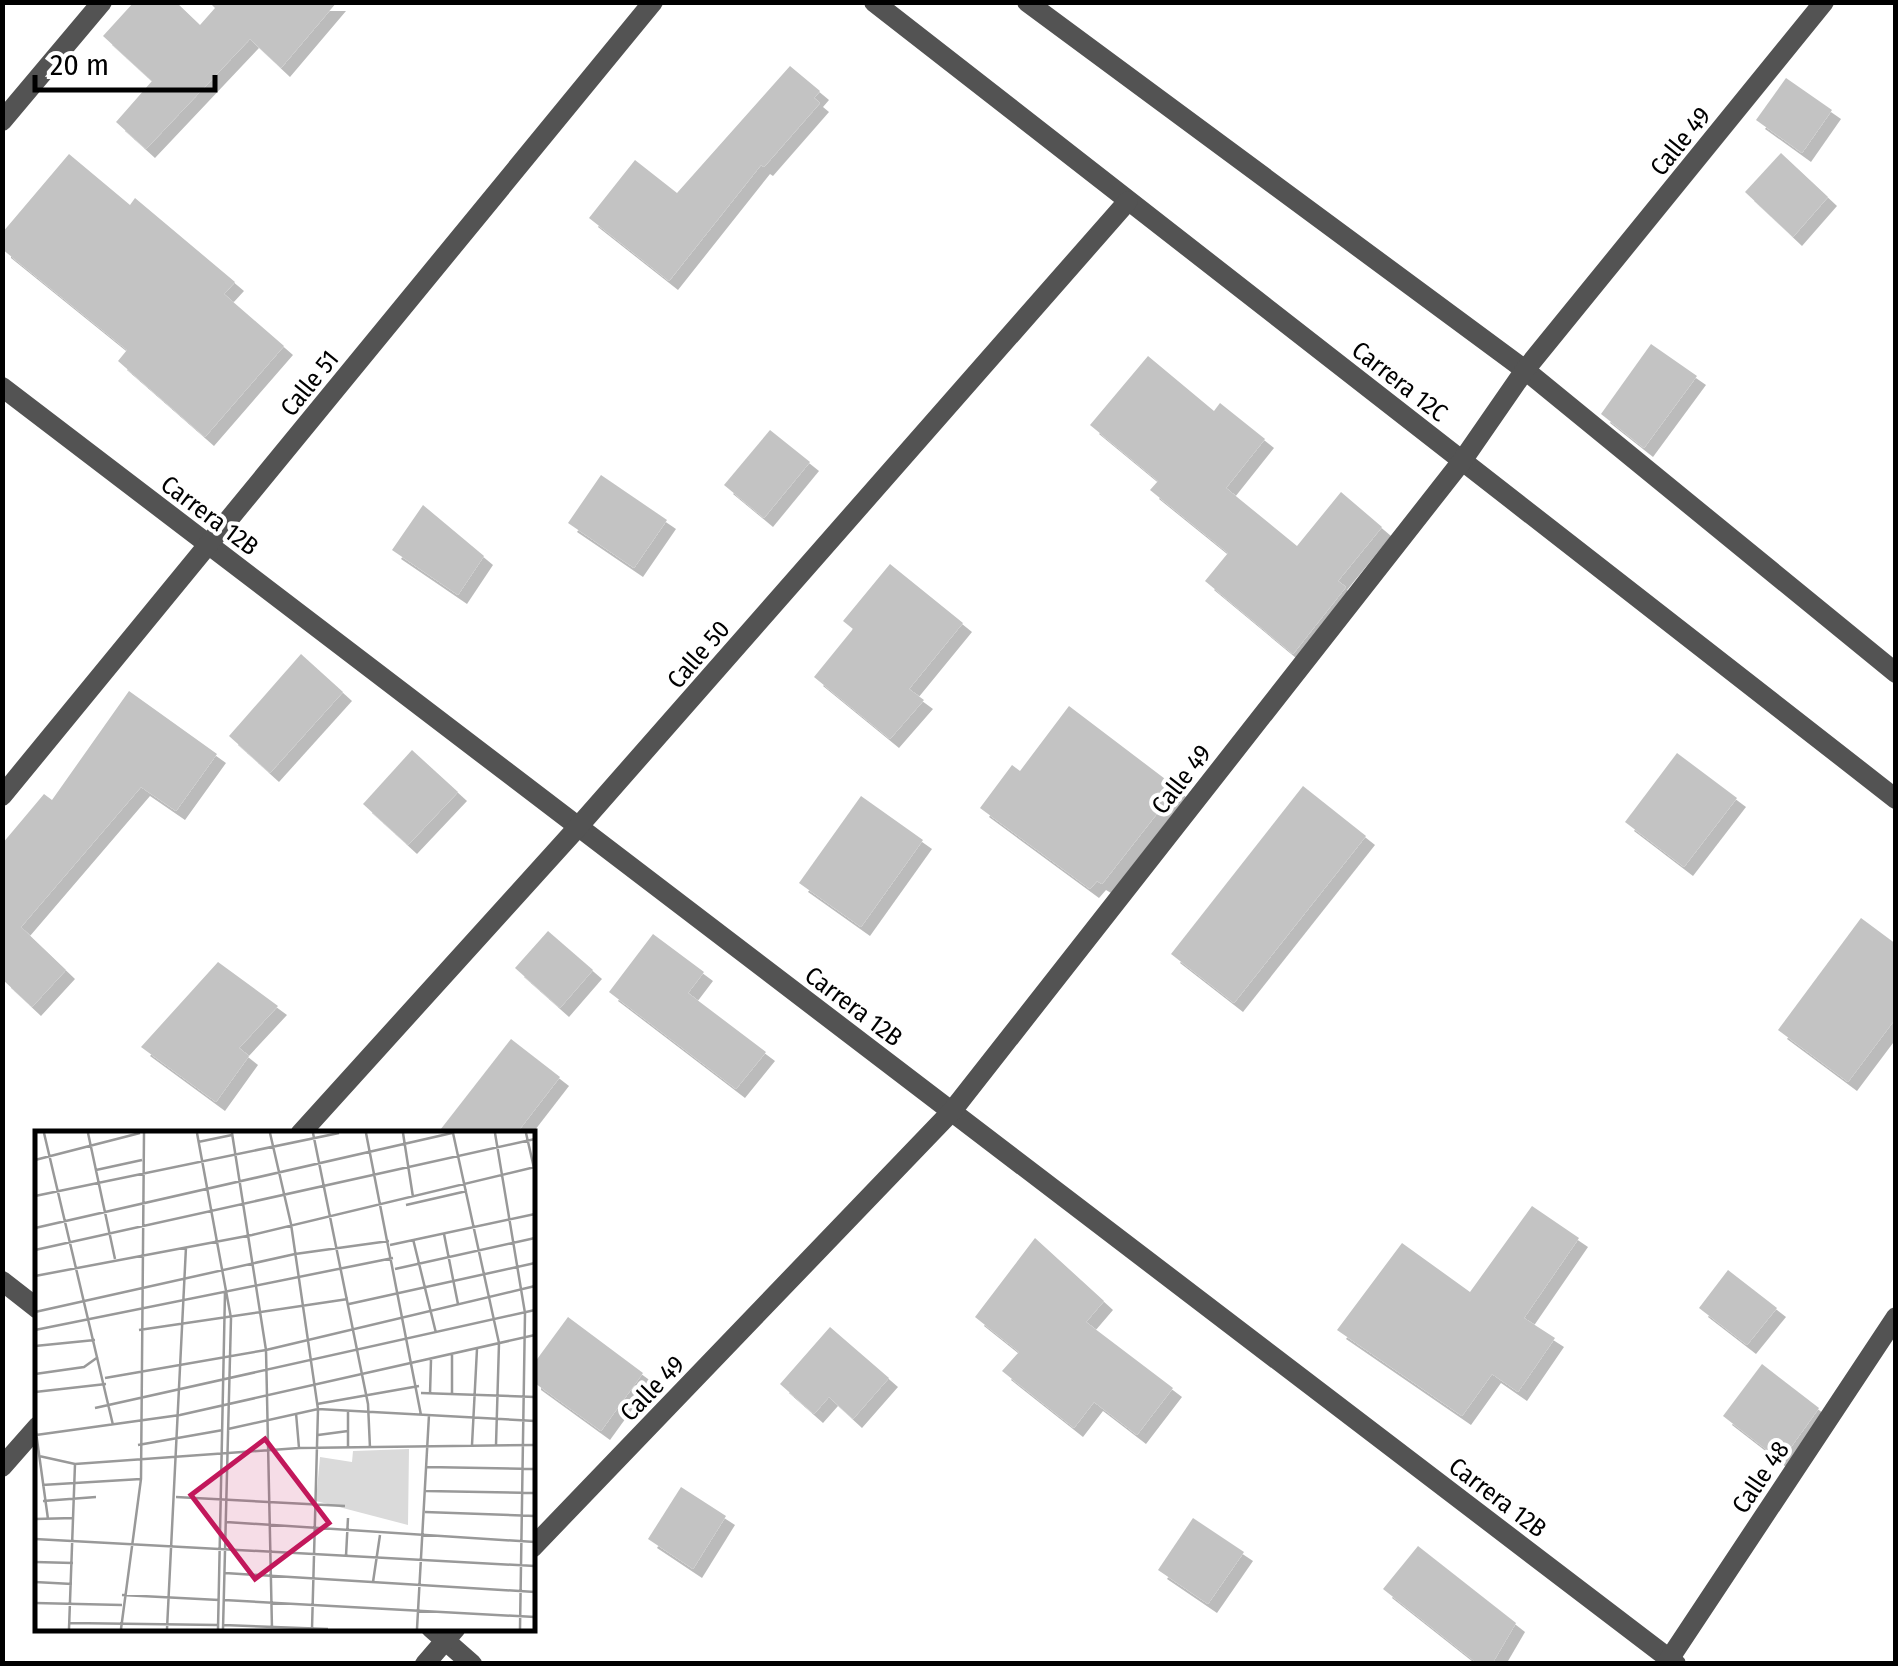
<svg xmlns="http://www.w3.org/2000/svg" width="1898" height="1666" font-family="'Fira Sans Condensed',sans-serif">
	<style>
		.building { fill: #c3c3c3; filter: url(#shadow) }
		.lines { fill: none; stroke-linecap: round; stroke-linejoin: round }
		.street { stroke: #535353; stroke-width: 20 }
		.labels { text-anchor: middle; stroke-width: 8; stroke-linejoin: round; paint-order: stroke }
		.street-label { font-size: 25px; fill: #000; stroke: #fff }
		.inset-road { fill: none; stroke: #999; stroke-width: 2.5 }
		.view { fill: #c2185b; fill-opacity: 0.15; stroke: #c2185b; stroke-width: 5 }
		.inset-edge { fill: none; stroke: #000; stroke-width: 5 }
	</style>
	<defs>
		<filter id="shadow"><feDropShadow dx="9" dy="9" stdDeviation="0" flood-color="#0004"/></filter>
	</defs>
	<rect width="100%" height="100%" fill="#fff"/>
	<g class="building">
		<polygon points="134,2 176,2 200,25 215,8 209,2 337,2 281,68 250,39 146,149 116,122 152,81 103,36"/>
		<polygon points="790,66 820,91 814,98 820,103 764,167 761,165 669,281 589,218 635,160 677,193"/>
		<polygon points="1786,78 1832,110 1802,153 1756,120"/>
		<polygon points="1781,153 1828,197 1793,237 1745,192"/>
		<polygon points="69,154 130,205 135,198 235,282 224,294 284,346 205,437 118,361 127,350 2,249 2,233"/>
		<polygon points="1651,344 1697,376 1644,448 1601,414"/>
		<polygon points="1148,356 1214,411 1220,403 1265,439 1226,488 1297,546 1341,492 1382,527 1338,581 1346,587 1293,654 1205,581 1228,553 1150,490 1158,481 1090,425"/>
		<polygon points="770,430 810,462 764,518 724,485"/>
		<polygon points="601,475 667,520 634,568 568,523"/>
		<polygon points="423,505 484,556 458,595 392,550"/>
		<polygon points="890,564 963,623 909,689 924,700 890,739 814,677 853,629 843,621"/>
		<polygon points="301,654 343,692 270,773 229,736"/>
		<polygon points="129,691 217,754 176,811 141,787 21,927 66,970 32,1007 2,979 2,844 44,794 52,800"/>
		<polygon points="1069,706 1177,788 1102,884 1097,881 1090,889 980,808 1012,765 1020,771"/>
		<polygon points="412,750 458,792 408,845 363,804"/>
		<polygon points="1677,753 1737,798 1684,867 1625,822"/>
		<polygon points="1303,786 1366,836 1234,1003 1171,954"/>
		<polygon points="861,796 923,840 861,927 799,883"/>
		<polygon points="1861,918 1896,944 1896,1018 1848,1082 1778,1030"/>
		<polygon points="548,931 593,970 560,1008 515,968"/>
		<polygon points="653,934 704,972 688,993 766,1052 736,1089 609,992"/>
		<polygon points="218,962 278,1006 239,1048 249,1056 216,1102 141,1047"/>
		<polygon points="511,1039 560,1077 516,1134 437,1134"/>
		<polygon points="1532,1206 1579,1238 1524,1318 1555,1338 1518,1392 1492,1374 1462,1416 1337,1330 1402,1243 1470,1292"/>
		<polygon points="1035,1238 1104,1301 1086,1322 1173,1388 1137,1435 1094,1402 1074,1428 1002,1371 1019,1352 975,1317"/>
		<polygon points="1728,1270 1777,1308 1747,1345 1699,1308"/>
		<polygon points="568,1317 643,1373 601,1431 532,1381 532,1366"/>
		<polygon points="830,1327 889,1378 853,1419 829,1397 814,1414 780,1384"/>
		<polygon points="1762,1364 1819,1408 1781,1461 1723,1416"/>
		<polygon points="681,1487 726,1516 693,1569 648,1539"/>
		<polygon points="1193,1518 1244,1552 1208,1604 1158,1570"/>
		<polygon points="1418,1546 1516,1623 1492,1664 1478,1664 1383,1589"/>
	</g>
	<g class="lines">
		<g class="street">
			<polyline points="874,2 1896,799"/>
			<polyline points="1027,2 1525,370 1896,673"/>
			<polyline points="2,121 102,2"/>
			<polyline points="2,387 1676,1664"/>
			<polyline points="2,796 653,2"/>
			<polyline points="300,1134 578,827 1128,201"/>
			<polyline points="2,1281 38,1309"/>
			<polyline points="2,1467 38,1426"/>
			<polyline points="532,1548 952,1111 1462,461 1525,370 1824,2"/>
			<polyline points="431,1628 472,1664"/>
			<polyline points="425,1664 456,1628"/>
			<polyline points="1666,1664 1896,1317"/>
		</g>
	</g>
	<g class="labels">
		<g class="street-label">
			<text transform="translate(1680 141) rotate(-51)" y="9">Calle 49</text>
			<text transform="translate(1400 381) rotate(38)" y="9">Carrera 12C</text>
			<text transform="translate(309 383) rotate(-51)" y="9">Calle 51</text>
			<text transform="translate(210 515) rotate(37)" y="9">Carrera 12B</text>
			<text transform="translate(698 654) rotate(-49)" y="9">Calle 50</text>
			<text transform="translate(1181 779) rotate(-52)" y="9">Calle 49</text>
			<text transform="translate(854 1006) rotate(37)" y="9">Carrera 12B</text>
			<text transform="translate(652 1388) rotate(-46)" y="9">Calle 49</text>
			<text transform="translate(1760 1477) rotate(-56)" y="9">Calle 48</text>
			<text transform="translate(1498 1497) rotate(37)" y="9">Carrera 12B</text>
		</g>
	</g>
	<g transform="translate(35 1131)">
		<rect width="500" height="500" fill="#fff"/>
		<path d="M374,318L373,394L281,370L285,326L317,331L318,320Z" fill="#dadada"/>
		<path class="inset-road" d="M9,2L78,294M53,2L80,128M162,2L196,187L188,498M197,2L231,219L237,498M235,2L256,93L283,278L277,498M278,2L333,273L335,317M331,2L386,284M368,2L378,66M418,2L464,212L461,314M460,2L490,182L485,498M491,2L499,37M163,11L197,4M0,29L105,2M61,39L107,29M0,65L304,2M371,74L432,60M0,97L417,2M409,103L423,173M378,108L401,202M355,114L500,83M0,119L500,8M360,138L500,107M0,145L217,104L500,36M314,173L500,132M0,181L260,123L354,110M0,199L358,127M104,199L313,168M0,215L60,209M0,243L49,236L63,226M70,247L231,219L500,155M0,261L71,253M386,262L500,266M395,263L396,229M417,263V224M282,273L384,255M60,277L500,179M313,279V317M261,282L264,317M0,294L13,388M193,298L283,278L500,290M1,304L145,284L500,204M283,304L313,300M103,314L188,299M437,314L442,218M4,325L40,333L264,317L500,314M392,336L500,338M7,354L106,348M391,360L500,362M141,366L310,375M8,370L61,366M390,381L500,385M0,388L39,387M191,391L500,411M0,408L500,435M311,425L313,387M0,431L38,432M190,442L500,461M0,451L37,453M338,451L345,404M87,464L184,469M189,469L500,486M0,472L87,474M35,492L183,494M188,494L293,498M34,498L40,333M86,498L106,348L109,2M132,498L151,116M183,498L190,161M382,498L394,284"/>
		<path class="view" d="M230,308L294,392L220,448L156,364Z"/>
		<rect width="500" height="500" class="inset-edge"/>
	</g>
	<rect width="1898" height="1666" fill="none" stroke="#000000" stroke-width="10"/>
	<path d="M35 75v15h180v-15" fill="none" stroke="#000000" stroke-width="5"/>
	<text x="50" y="75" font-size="30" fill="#000000" stroke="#ffffff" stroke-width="8" paint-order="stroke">20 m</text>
</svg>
